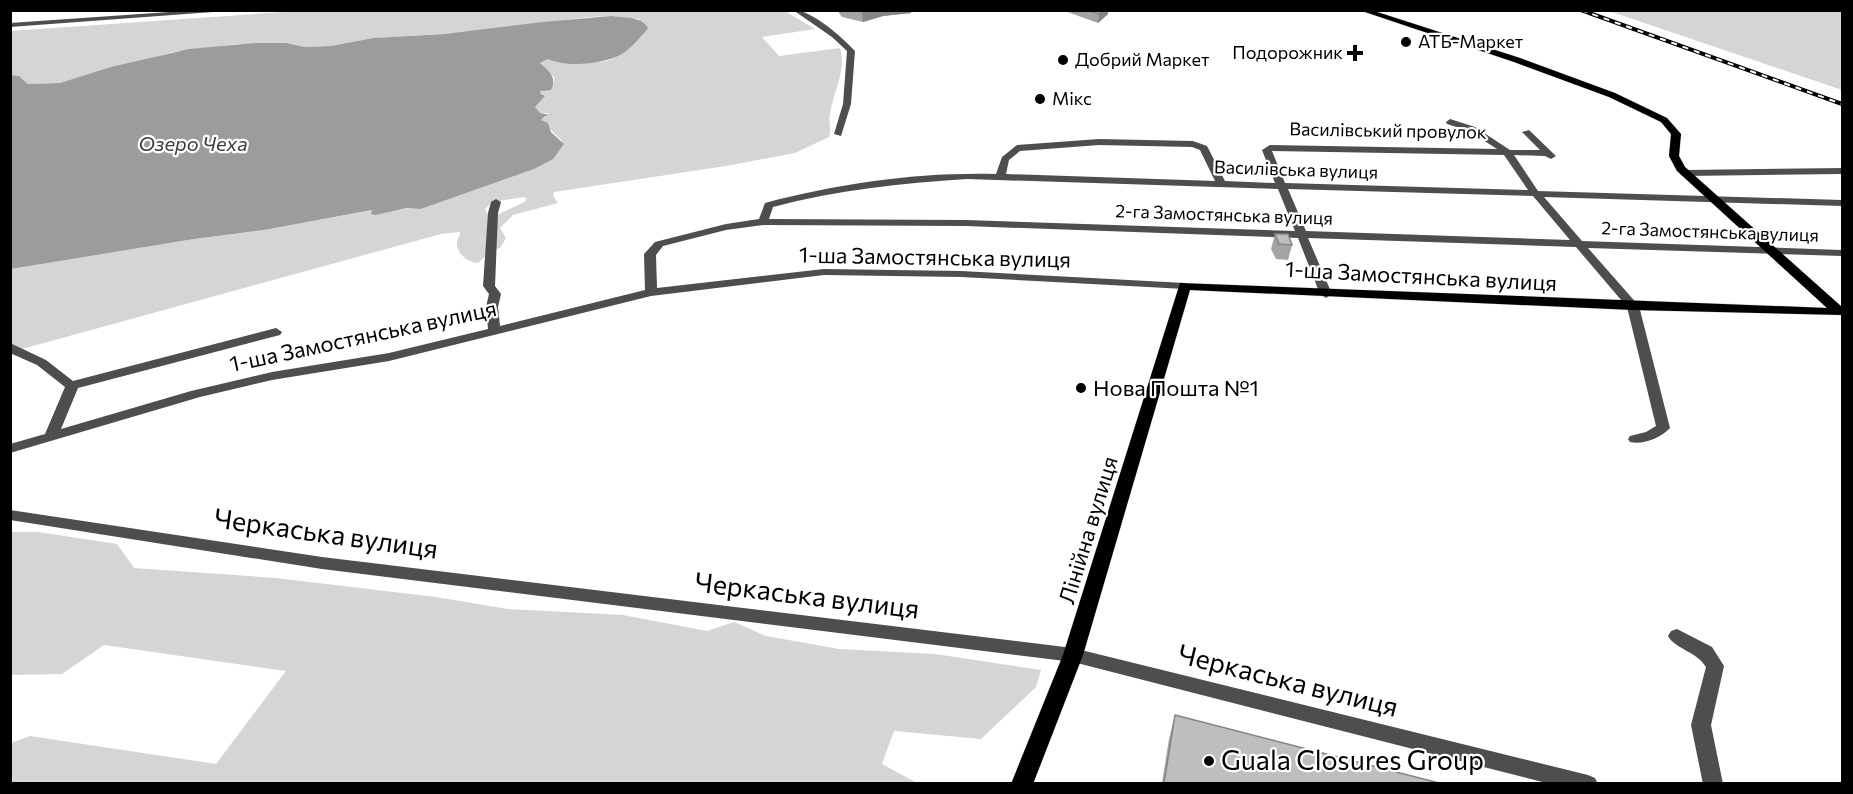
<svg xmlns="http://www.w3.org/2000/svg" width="1853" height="794" font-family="Commissioner,sans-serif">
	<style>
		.green { fill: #d5d5d5; fill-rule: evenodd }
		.water { fill: #9c9c9c }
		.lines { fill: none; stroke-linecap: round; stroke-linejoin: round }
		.major-casing { stroke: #dbdbdb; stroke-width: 1 }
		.minor { fill: #4e4e4e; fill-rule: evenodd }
		.major { fill: #000; fill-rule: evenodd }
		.rail-casing { stroke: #000; stroke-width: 4 }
		.rail { stroke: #fff; stroke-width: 2; stroke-dasharray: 6; stroke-linecap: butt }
		.wall { fill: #a3a3a3 }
		.shaded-wall { fill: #858585 }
		.building { fill: #bebebe; stroke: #858585; stroke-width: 1.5 }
		.poi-dot { fill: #000; stroke: #fff; stroke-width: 2 }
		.labels { text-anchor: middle; stroke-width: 4.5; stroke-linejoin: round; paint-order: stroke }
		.far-poi-label { font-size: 18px; fill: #000; stroke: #fff; text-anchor: start }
		.far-street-label { font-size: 18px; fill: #000; stroke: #fff }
		.far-water-label { font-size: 20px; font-style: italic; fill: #3d3d3d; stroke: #fff }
		.street-label { font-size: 22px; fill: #000; stroke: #fff }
		.poi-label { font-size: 22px; fill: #000; stroke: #fff; text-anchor: start }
		.near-street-label { font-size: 27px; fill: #000; stroke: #fff }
		.near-poi-label { font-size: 27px; fill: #000; stroke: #fff; text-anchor: start }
	</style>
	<rect width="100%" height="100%" fill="#fff"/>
	<g class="green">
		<path d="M312,10H783L815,29L762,37L779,56L840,48C847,70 833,92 830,114C828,123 832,129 829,137L795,153L726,166L554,192L553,196L558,203L513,215L500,228L506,238L500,248L492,250L478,263C467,262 456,253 457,242C457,239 460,236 460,232L441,234L11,352V269L194,239L264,230L373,210L384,213C396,207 408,208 421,209L534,169L562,141L541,120L545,116H550L548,113H540L534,107L545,95L540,93V91L554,83V77L540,63L548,59C562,65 598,64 612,59C622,55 634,42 643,35L639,19L611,16L589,17L459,33L373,38L331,46L304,47L274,43L238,44L173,52L60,83L28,84L19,76L11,75L10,31ZM524,197L527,199L524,202L493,217L488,215L485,209L492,202Z"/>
		<polygon points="1609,11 1842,11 1842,90"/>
		<polygon points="11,532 38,532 117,544 134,568 276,578 436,597 508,609 623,615 707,631 734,622 766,636 839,649 935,654 1041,670 1036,687 981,739 894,731 882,764 917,783 11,783 11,743 30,736 216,764 286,671 104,645 62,674 11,675"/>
	</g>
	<path class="water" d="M611,16C625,18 641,16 648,28C642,36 629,50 622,54C604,64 567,68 548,59L540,63C550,72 557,77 551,90L540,91V93L545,96L535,107L540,113L551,115L545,116L541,120L548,123L551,132L564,144L553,159L534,169L421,209L406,208L376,215L371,214L372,210L264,230L194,239L11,269V75L19,76L28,84L60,83L111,67L189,49L254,43H286L304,47L331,46L373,38L445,34L542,22Z"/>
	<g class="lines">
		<defs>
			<polygon id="major" points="1359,10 1371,10 1520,58 1615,93 1667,118 1681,134 1679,156 1685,167 1842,307 1842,315 1633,310 1190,290 1083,655 1033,784 1011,784 1063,655 1180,283 1827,308 1677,171 1669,156 1671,134 1661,122 1609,97 1514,62"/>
		</defs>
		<use href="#major" class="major-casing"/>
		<g class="minor">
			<polygon points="198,10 240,10 10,27 10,23"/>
			<path d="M793,10C812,10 842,37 855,51L851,104L841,136L834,134L843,104L847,51L832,37Z"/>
			<path d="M1450,119L1475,127L1510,150H1540L1522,132L1529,130L1556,156L1551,159L1545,156L1514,155L1538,191L1842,200V206L1544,197L1582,241L1842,250V256L1588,248L1639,306L1670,428C1661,438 1643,445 1630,442L1628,439L1630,436L1646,432L1656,426L1627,307L1576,247L1308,238L1332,294L1326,298L1320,294L1298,238L966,226L763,225L726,230L663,246L656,255L657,288L824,269L961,271L1185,283L1191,286L1185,289L961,277L824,275L651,296L389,361L272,380L200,397L10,453V444L45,434L65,387L37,365L10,353V343L46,360L73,381L276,328L282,332L280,335L78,388L61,429L191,391L272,372L389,353L488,329L486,307L489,294L483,286L488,213L491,202L496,199L501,202L498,213L495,286L501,294L498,307L500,326L645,290L644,254L655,242L726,224L759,219L765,203C840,183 919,172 996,174L1002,157L1017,145L1099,139L1193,141L1207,146L1225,181L1275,183L1262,150L1270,145L1497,149L1469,131L1447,124L1446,122ZM1099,145L1192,147L1200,150L1215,181L1006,174L1009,160L1020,151ZM1272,151L1504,155L1528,190L1285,183ZM967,179L1278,189L1295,231L966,220L769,219L773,207C837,190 901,183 967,179ZM1288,189L1533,196L1570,240L1306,231Z"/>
			<polygon points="1842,168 1842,174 1685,176 1680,173 1685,170"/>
			<polygon points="10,510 322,557 1073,648 1588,775 1595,778 1598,784 1550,784 1073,662 322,569 10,520"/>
			<path d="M1677,629L1712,647L1724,666L1711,725L1723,784H1703L1691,725L1706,667C1696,651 1675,649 1668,636L1671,631Z"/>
		</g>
		<use href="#major" class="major"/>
		<defs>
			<polyline id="rail" points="1581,10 1842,104"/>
		</defs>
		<use href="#rail" class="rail-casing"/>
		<use href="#rail" class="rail"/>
	</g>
	<g class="wall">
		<polygon points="837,10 911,10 911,13 883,16 863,22 842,17"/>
		<polygon points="1062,10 1108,10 1108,14 1098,23"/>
		<polygon points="1275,234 1292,245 1288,260 1276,259 1271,249"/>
		<polygon points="1175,715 1439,783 1162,783 1169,739"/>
	</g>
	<g class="shaded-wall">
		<polygon points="862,10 911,10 911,13 883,16 863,22"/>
		<polygon points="1103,10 1108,10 1108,14 1098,23 1099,14"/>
	</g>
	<g class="building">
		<polygon points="1087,10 1103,10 1099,14"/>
		<polygon points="1275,234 1288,234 1292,245 1279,244"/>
		<polygon points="1175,715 1439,783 1164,783"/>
	</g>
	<g class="poi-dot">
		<circle cx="1406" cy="42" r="6"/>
		<path d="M1352 44h6v6h6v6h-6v6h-6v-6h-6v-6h6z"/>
		<circle cx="1063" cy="60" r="6"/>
		<circle cx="1040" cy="99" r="6"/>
		<circle cx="1081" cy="388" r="6"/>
		<circle cx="1209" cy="761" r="6"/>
	</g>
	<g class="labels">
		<g class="far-poi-label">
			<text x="1418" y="48">АТБ-Маркет</text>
			<text x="1343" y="59" text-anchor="end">Подорожник</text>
			<text x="1075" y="66">Добрий Маркет</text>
			<text x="1052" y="105">Мікс</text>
		</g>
		<g class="far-street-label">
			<text transform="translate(1388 131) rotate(1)" y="6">Василівський провулок</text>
			<text transform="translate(1296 170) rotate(2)" y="6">Василівська вулиця</text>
			<text transform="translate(1224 215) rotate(2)" y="6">2-га Замостянська вулиця</text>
			<text transform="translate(1710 232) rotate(2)" y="6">2-га Замостянська вулиця</text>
		</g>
		<g class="far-water-label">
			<text x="193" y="151">Озеро Чеха</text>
		</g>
		<g class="street-label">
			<text transform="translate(935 257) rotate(1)" y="8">1-ша Замостянська вулиця</text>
			<text transform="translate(1421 276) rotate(3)" y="8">1-ша Замостянська вулиця</text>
			<text transform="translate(363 336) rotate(-12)" y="8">1-ша Замостянська вулиця</text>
			<text transform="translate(1088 530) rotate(-73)" y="8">Лінійна вулиця</text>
		</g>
		<g class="poi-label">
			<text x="1093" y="396">Нова Пошта №1</text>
		</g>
		<g class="near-street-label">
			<text transform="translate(326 534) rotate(8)" y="9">Черкаська вулиця</text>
			<text transform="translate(807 596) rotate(7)" y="9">Черкаська вулиця</text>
			<text transform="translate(1288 681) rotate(14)" y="9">Черкаська вулиця</text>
		</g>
		<g class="near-poi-label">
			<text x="1221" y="770">Guala Closures Group</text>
		</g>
	</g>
	<rect width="1853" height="794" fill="none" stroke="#000000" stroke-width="24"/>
</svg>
